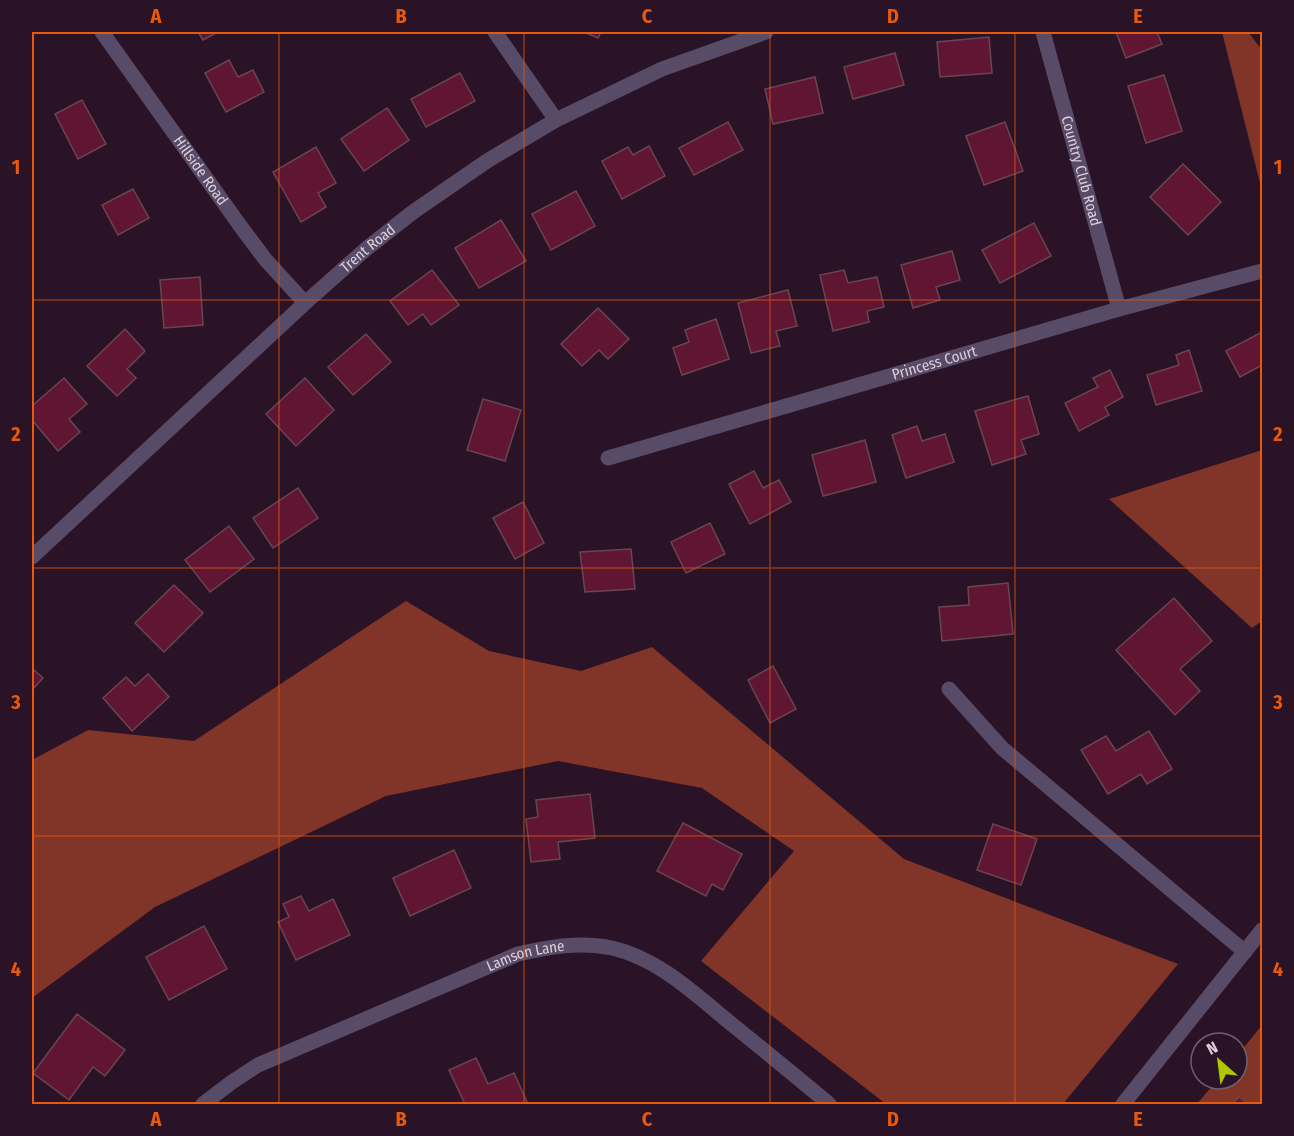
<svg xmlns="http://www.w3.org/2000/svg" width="1294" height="1136" font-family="'Fira Sans Condensed',sans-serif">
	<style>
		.forest { fill: #813428 }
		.building { fill: #601532; stroke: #69464f; stroke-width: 1.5 }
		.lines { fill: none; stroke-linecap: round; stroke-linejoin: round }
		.minor { stroke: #584b68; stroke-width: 15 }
		.grid { fill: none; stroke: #e8590c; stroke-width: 1.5; stroke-opacity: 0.55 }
		.labels { text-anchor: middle; stroke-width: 4.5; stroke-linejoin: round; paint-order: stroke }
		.street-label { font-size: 15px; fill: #deceda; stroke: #2a1326 }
		.neatline { fill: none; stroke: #e8590c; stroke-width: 2 }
		.grid-label { font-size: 20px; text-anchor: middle; font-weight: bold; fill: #e8590c }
	</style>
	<rect width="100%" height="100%" fill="#2a1326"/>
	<g class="forest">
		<polygon points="1222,32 1248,32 1262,50 1262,191"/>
		<polygon points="1262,450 1262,621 1252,628 1109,499"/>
		<polygon points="406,601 489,651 581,671 652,647 904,859 1178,964 1063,1104 886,1104 701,961 794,851 702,788 558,761 386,796 155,907 32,998 32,760 88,730 194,741"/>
		<polygon points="1262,1025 1262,1104 1197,1104 1218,1079 1237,1079 1237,1056"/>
	</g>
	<g class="building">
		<polygon points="198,32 218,32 203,40"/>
		<polygon points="584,32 601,32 598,38"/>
		<polygon points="1116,32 1157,32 1162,44 1126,58"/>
		<polygon points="989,37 992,73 940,77 937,42"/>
		<polygon points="895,53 904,85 853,99 844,67"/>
		<polygon points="229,60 238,77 253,70 264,92 226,112 205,73"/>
		<polygon points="460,73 475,101 426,127 411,99"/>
		<polygon points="1164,75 1182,131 1146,143 1128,86"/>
		<polygon points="815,77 823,113 773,124 765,89"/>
		<polygon points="82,100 106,144 78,159 55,114"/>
		<polygon points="387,108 409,140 364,171 341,139"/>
		<polygon points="728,122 743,150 694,175 679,148"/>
		<polygon points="1005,122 1023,171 984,185 966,136"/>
		<polygon points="649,146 665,176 622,199 602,161 628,147 633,155"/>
		<polygon points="316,147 336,183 318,193 326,207 301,222 273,172"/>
		<polygon points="1183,164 1221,202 1188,235 1150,197"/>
		<polygon points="133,189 149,218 118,235 102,205"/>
		<polygon points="576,191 595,226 551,250 532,214"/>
		<polygon points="501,220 526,261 479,288 455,248"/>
		<polygon points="1034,223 1051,256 1000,283 982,250"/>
		<polygon points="952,251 960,280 936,287 940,300 913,308 901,265"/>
		<polygon points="432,270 459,305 431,325 423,314 408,325 390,301"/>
		<polygon points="844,270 848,283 877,277 884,307 867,311 869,322 833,331 820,275"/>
		<polygon points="200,277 203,325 164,328 160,280"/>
		<polygon points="788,290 797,326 776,331 780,346 751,353 738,303"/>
		<polygon points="598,308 629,339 608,359 599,350 582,366 561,344"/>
		<polygon points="716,319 729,359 682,375 673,348 689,342 685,330"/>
		<polygon points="125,329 145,351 127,369 136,378 117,396 87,366"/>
		<polygon points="1262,332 1262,365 1240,377 1226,351"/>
		<polygon points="366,334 391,362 353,395 328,367"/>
		<polygon points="1189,350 1202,391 1156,405 1147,375 1179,365 1176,355"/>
		<polygon points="1110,370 1123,397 1105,407 1109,415 1079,431 1065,403 1098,387 1093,378"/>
		<polygon points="64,378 87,404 69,419 80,432 58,451 32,420 32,406"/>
		<polygon points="305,378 334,410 296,446 266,414"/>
		<polygon points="1028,396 1039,434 1021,440 1026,454 992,465 975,411"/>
		<polygon points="483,399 521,410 505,461 467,450"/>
		<polygon points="917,426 922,441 945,434 954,462 906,478 892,435"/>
		<polygon points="865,440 876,482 823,496 812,455"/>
		<polygon points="754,471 763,488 779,480 791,502 750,524 729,484"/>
		<polygon points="298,488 318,518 273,548 253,518"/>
		<polygon points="523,502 544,543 515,559 493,518"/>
		<polygon points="710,523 725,554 686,573 671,542"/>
		<polygon points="229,526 254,559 210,592 185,560"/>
		<polygon points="631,549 635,589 585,592 580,552"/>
		<polygon points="1008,583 1013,634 942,641 939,607 969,605 968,587"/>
		<polygon points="174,585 203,613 164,652 135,623"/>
		<polygon points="1174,598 1212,641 1180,669 1200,691 1175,715 1116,650"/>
		<polygon points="773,666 796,709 770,723 748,680"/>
		<polygon points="32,668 43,678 32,690"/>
		<polygon points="148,674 169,697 132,731 103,698 126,677 135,686"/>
		<polygon points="1149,731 1172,769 1147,784 1141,774 1108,794 1081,750 1106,736 1116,751"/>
		<polygon points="590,794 595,838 558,842 560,859 531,862 526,819 538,817 536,800"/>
		<polygon points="683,823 742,854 723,890 712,884 706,896 657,871"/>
		<polygon points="993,824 1037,839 1021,885 977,870"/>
		<polygon points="454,850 471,888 410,916 393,878"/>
		<polygon points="301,896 309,911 333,899 350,935 296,960 278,922 289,917 283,904"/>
		<polygon points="204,926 227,969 169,1000 146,957"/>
		<polygon points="77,1014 125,1050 105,1076 93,1067 69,1100 33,1073"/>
		<polygon points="476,1058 488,1084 514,1073 528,1104 465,1104 449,1070"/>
		<polygon points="1239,1097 1248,1104 1232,1104"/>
	</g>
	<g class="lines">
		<g class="minor">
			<path id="s1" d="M102,32L241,227L265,259L305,303"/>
			<polyline points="495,32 556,120"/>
			<path id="s2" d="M1043,32L1119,309"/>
			<path id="s3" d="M608,458L1119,309L1262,271"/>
			<path id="s4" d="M32,557L305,303L366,249L413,212L487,161L556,120L662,69L766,32"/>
			<polyline points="949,689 1002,748 1245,952"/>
			<path id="s5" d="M203,1104L232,1082L258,1065L518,954C549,947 580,941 612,948C660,959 697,996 734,1026C766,1052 798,1078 829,1104"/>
			<polyline points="1123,1104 1262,930"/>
		</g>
	</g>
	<path class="grid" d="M279,32V1104M524,32V1104M770,32V1104M1015,32V1104M32,300H1262M32,568H1262M32,836H1262"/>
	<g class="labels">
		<g class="street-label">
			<text dy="5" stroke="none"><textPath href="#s1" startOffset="170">Hillside Road</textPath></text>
			<text dy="5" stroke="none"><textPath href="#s2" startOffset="144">Country Club Road</textPath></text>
			<text dy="5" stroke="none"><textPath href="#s4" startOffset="456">Trent Road</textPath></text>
			<text dy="5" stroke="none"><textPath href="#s3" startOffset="340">Princess Court</textPath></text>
			<text dy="5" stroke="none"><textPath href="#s5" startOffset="357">Lamson Lane</textPath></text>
		</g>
	</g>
	<rect width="1294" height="1136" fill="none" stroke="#2a1326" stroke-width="66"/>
	<g transform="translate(1219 1061) rotate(332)"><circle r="28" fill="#2a1326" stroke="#725e6e" stroke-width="1.5"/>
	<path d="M0-4.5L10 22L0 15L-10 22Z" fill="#b1c500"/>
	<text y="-9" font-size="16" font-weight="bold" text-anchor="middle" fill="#deceda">N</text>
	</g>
	<rect x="33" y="33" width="1228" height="1070" class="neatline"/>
	<g class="grid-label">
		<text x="156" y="23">A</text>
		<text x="401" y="23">B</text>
		<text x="647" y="23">C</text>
		<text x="893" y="23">D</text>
		<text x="1138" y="23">E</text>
		<text x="16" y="174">1</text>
		<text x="1278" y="174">1</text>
		<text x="16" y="441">2</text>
		<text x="1278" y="441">2</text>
		<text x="16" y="709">3</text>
		<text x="1278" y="709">3</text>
		<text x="16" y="976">4</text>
		<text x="1278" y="976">4</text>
		<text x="156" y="1126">A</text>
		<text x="401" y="1126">B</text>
		<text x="647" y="1126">C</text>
		<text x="893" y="1126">D</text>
		<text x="1138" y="1126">E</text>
	</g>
</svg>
